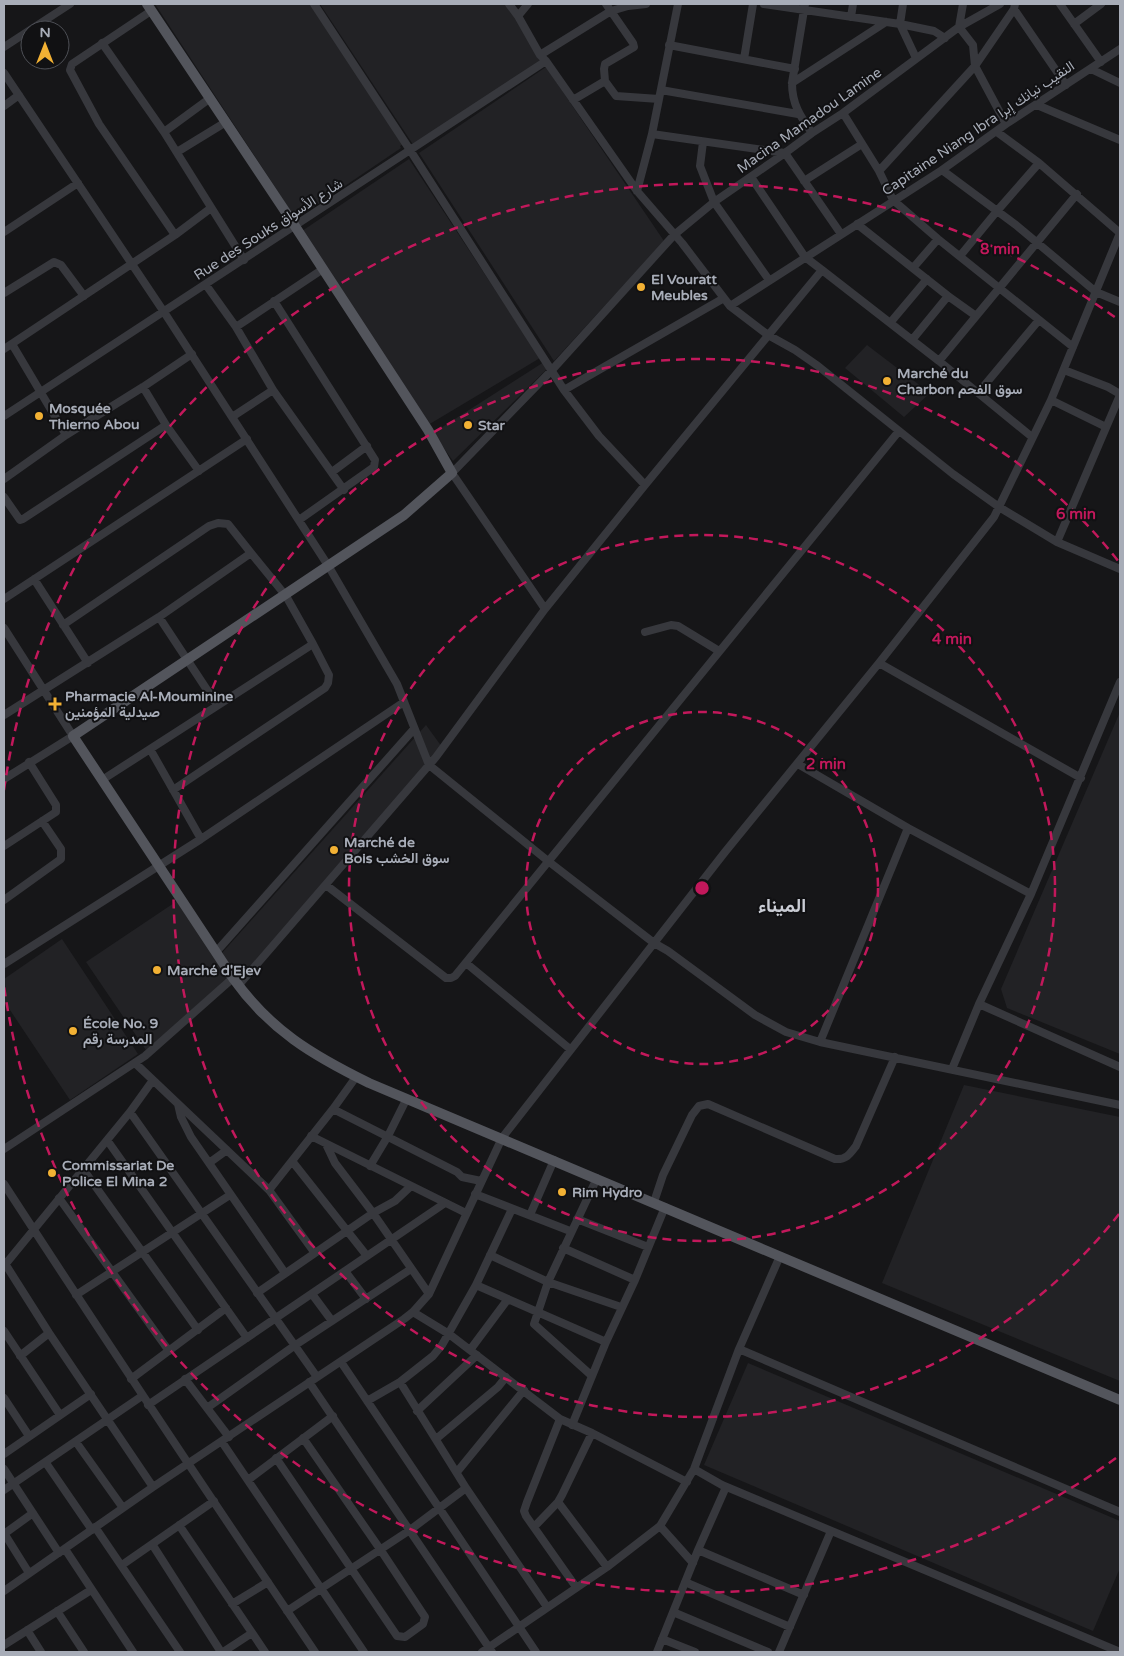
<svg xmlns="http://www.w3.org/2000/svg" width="1124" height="1656" font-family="'Varela Round',Vazirmatn,sans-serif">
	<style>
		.built { fill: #222225 }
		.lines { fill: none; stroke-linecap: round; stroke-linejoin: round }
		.minor { stroke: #37383d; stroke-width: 8 }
		.major { stroke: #53555c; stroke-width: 10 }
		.ring { fill: none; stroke: #c2185b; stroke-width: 2.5; stroke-dasharray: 9 6 }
		.poi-dot { fill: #f2b134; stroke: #111113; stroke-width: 2 }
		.labels { text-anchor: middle; stroke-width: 4; stroke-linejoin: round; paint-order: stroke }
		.street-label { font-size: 14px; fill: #a8adb8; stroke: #111113 }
		.poi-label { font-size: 14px; font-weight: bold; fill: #a8adb8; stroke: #111113; text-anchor: start }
		.district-label { font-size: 19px; font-weight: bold; fill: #c9ccd4; stroke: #111113 }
		.centre { fill: #c2185b; stroke: #111113; stroke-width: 2.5 }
		.ring-label { font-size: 15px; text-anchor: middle; font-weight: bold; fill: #c2185b; stroke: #111113; stroke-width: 4; stroke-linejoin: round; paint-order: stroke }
	</style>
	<rect width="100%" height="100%" fill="#161618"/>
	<path class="built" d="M155,4H310L405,143L400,146L401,148L296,219Z
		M320,4H506L544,60L414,146Z
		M546,67L664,241L554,361L419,153Z
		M409,159L540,358L428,425L302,231Z
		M867,345L930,393L904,417L845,368Z
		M544,362L548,368L453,461L433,433Z
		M1120,712V1054L1007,1008L1001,989Z
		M426,725L442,747L240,981L222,953Z
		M177,901L228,978L146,1050L86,962Z
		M62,939L138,1054L70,1100L4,1001V979Z
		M964,1085L1120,1117V1381L882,1283Z
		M748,1363L1120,1521V1568L1093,1631L704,1465Z"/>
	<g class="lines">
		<path class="minor" d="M314,4L410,150L564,390L599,436L645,485
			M509,4L518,16L540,55L546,61L637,191L682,243L730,306L768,335L795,350L818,366L953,474L999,507L1057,542L1120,569
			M764,4L900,24L916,58
			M805,4L792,83C792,104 800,116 812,133
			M903,4L900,24L934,31L945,38
			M1015,4L1014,9L975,66L879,171L893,200L938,239L1073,347
			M1060,4L1101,62
			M1014,9L1066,85
			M151,11L72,64L70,70L99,124L175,235
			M518,16L528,4
			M851,17L853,4
			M1074,24L1101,4
			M959,27L973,45L975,66L1006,124
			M959,27L963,4
			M30,30L70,4
			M102,43L164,132
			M669,45L795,69
			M4,47L30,30
			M540,55L611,11L628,6L646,4
			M744,59L753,4
			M1091,69L1120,83
			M4,73L164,312L329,567L397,684L429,765L548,861L654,943L668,951L755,1015L786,1032L820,1042L1120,1105
			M605,81L604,69L605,64L634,47L633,43L606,4
			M792,83L886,22
			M661,90L798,114
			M209,99L164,132L244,260
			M573,100L605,81L616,96L659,99
			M1037,105L1120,140
			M4,106L19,95
			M843,113L879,171
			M997,132L1039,163L1120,233
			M652,134L785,153L841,234
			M703,142L700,166L714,202L769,280
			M177,152L226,122
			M942,170L1016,225L1096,292L1120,302
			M804,181L862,144
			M637,191L652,134L678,4
			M857,224L948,296L976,316
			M4,232L78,183
			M960,256L997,211L1039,163
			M913,268L938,239
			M822,270L939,361L1032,437
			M206,285L236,327L273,390L344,490
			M4,293L54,262L61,265L84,296
			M274,301L375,460L374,467L299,520
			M730,306L942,170L1006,124L1120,49
			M890,323L927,279
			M236,327L323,269
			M912,340L948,296
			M12,344L66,435
			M4,349L175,235L211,208
			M939,361L1077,194
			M1064,370L1108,387L1120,394
			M564,390L724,298
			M978,393L1039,320
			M1051,400L1106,427
			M4,416L546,61
			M232,417L273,390
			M166,425L199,471
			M332,472L367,446
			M4,479L66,435L143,387L192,354
			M4,497L20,520L23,519L166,425L143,387
			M1057,542L1120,395
			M34,579L88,663
			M4,599L247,439
			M545,609L452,473L552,370L674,235L714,202L785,153L812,133L843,113L959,27L1000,4
			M159,617L217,705
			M63,625L209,526L218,523L228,524L251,553
			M4,628L73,736L4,779
			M645,632L671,625L678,626L719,651
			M879,663L1081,778
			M4,715L159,617L251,553L286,596L313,644L102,780
			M150,749L201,839
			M798,764L908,828L1031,894
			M173,790L325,688L328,683L329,675L313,644
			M4,846L56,812V805L29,762
			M326,885L446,978H451L455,976L899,431
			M4,900L61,859V849L42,821
			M216,952L414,729
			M466,963L570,1049
			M4,964L201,839L404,702
			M238,986L436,757L545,609L645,485L822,270L805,257L751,177
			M979,1004L1120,1067
			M820,1042L908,828
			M135,1063L269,1190L314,1252
			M952,1069L979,1004L1031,894L1120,682
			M178,1104L181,1117L191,1137L285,1273
			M333,1109L457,1172L462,1177L481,1181
			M130,1112L317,1377
			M311,1136L466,1213
			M107,1140L247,1338
			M326,1144L335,1163L373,1213L429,1294
			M4,1149L145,1056L233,978
			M292,1161L367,1256
			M209,1163L227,1150
			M370,1166L388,1136L406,1100
			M83,1169L198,1330
			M4,1184C106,1341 210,1497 315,1652
			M269,1190L333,1109L356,1077
			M475,1194L570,1231
			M59,1198L169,1351
			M654,1202L663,1175L692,1115L699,1106L708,1104L835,1159C846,1160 850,1154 856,1146L895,1057
			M530,1215L554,1160
			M577,1219L648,1247
			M563,1248L635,1280
			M490,1255L548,1282L621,1307
			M4,1262L49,1333L153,1487
			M4,1266L130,1112L153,1080
			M345,1271L366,1299
			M476,1285L606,1342
			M257,1293L373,1213L395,1201L411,1186
			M312,1294L332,1321
			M76,1295L230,1195
			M413,1312L449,1334L560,1419L592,1433L687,1482
			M4,1331L60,1415
			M739,1349L1120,1512
			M470,1350L508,1299
			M20,1356L49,1333
			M341,1362L536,1652
			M592,1376L534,1324L548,1282L597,1178
			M131,1379L226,1308
			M185,1379L229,1437
			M309,1382L492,1652
			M400,1382L466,1488L547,1607
			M4,1398L29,1436
			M367,1401L400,1382L433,1356L442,1345L476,1285L512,1209
			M148,1405L445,1203
			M207,1408L294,1346L411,1269
			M417,1411L477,1355
			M560,1419L527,1502L524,1511L526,1516L576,1587
			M572,1425L606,1342L635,1280L665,1207
			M436,1439L498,1387L506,1377
			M76,1442L123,1508
			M222,1442L364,1652
			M4,1454L91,1394
			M276,1458L397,1636L405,1637L423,1624L425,1617L380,1549L303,1438
			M46,1463L92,1530
			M4,1469L59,1553
			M694,1469L722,1485L1120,1652
			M457,1472L524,1390
			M248,1480L333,1416
			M4,1490L142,1396
			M558,1502L607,1567
			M179,1525L265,1652
			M660,1526L693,1563
			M95,1527L180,1652
			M534,1527L558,1502L562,1495L592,1433
			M4,1533L29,1573
			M4,1534L33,1513
			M152,1544L221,1652
			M65,1549L133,1652
			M698,1550L804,1595
			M122,1565L214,1501
			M685,1582L790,1627
			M4,1591L153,1487L404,1319L413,1312L429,1294L502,1138L725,852L879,663L994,517L1051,400L1120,233
			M232,1604L268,1582
			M57,1611L84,1652
			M287,1611L410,1530L466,1488
			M673,1612L768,1652
			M27,1630L41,1652
			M662,1639L695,1652
			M4,1645L91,1590
			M223,1652L252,1633
			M482,1652L607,1567L660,1526L694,1469L739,1349L780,1256
			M657,1652L698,1550L726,1487
			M779,1652L831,1531"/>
		<path class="major" d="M147,4L289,217L428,430L452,473L404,515L73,736L233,978C270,1030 312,1055 369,1083L1120,1400"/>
	</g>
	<g class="ring">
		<circle cx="702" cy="888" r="176"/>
		<circle cx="702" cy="888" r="353"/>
		<path d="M1119 1214A529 529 0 1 1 1119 562"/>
		<path d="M1116 1458A705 705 0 0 1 4 986M4 790A705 705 0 0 1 1116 318"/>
	</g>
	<g class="poi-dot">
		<circle cx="641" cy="287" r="5"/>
		<circle cx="887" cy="381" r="5"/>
		<circle cx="39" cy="416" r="5"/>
		<circle cx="468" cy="425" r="5"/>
		<path d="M52.5 696.5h5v5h5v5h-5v5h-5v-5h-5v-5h5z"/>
		<circle cx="334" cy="850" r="5"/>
		<circle cx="157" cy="970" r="5"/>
		<circle cx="73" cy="1031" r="5"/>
		<circle cx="52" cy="1173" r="5"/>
		<circle cx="562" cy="1192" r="5"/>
	</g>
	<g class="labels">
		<g class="street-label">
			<text transform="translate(809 120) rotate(-35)" y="5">Macina Mamadou Lamine</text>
			<text transform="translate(978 128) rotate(-34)" y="5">Capitaine Niang Ibra النقيب نيانك إبرا</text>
			<text transform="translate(268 229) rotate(-33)" y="5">Rue des Souks شارع الأسواق</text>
		</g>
		<g class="poi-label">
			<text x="651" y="284">El Vouratt<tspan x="651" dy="16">Meubles</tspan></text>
			<text x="897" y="378">Marché du<tspan x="897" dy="16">Charbon سوق الفحم</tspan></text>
			<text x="49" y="413">Mosquée<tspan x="49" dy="16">Thierno Abou</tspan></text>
			<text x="478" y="430">Star</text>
			<text x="65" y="701">Pharmacie Al-Mouminine<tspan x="65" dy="16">صيدلية المؤمنين</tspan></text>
			<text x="344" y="847">Marché de<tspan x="344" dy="16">Bois سوق الخشب</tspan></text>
			<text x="167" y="975">Marché d'Ejev</text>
			<text x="83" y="1028">École No. 9<tspan x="83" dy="16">المدرسة رقم</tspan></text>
			<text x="62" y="1170">Commissariat De<tspan x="62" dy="16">Police El Mina 2</tspan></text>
			<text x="572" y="1197">Rim Hydro</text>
		</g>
		<g class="district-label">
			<text x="782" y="912">الميناء</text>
		</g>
	</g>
	<circle cx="702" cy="888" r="8" class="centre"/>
	<g class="ring-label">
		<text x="1000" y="254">8 min</text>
		<text x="1076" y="519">6 min</text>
		<text x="952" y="644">4 min</text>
		<text x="826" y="769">2 min</text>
	</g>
	<rect width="1124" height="1656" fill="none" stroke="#a8adb8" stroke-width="10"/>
	<g transform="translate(45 45)"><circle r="24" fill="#111113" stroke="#4d4f55"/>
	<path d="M0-4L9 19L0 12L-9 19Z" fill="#f2b134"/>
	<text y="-8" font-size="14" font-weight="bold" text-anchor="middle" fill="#a8adb8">N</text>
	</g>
</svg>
